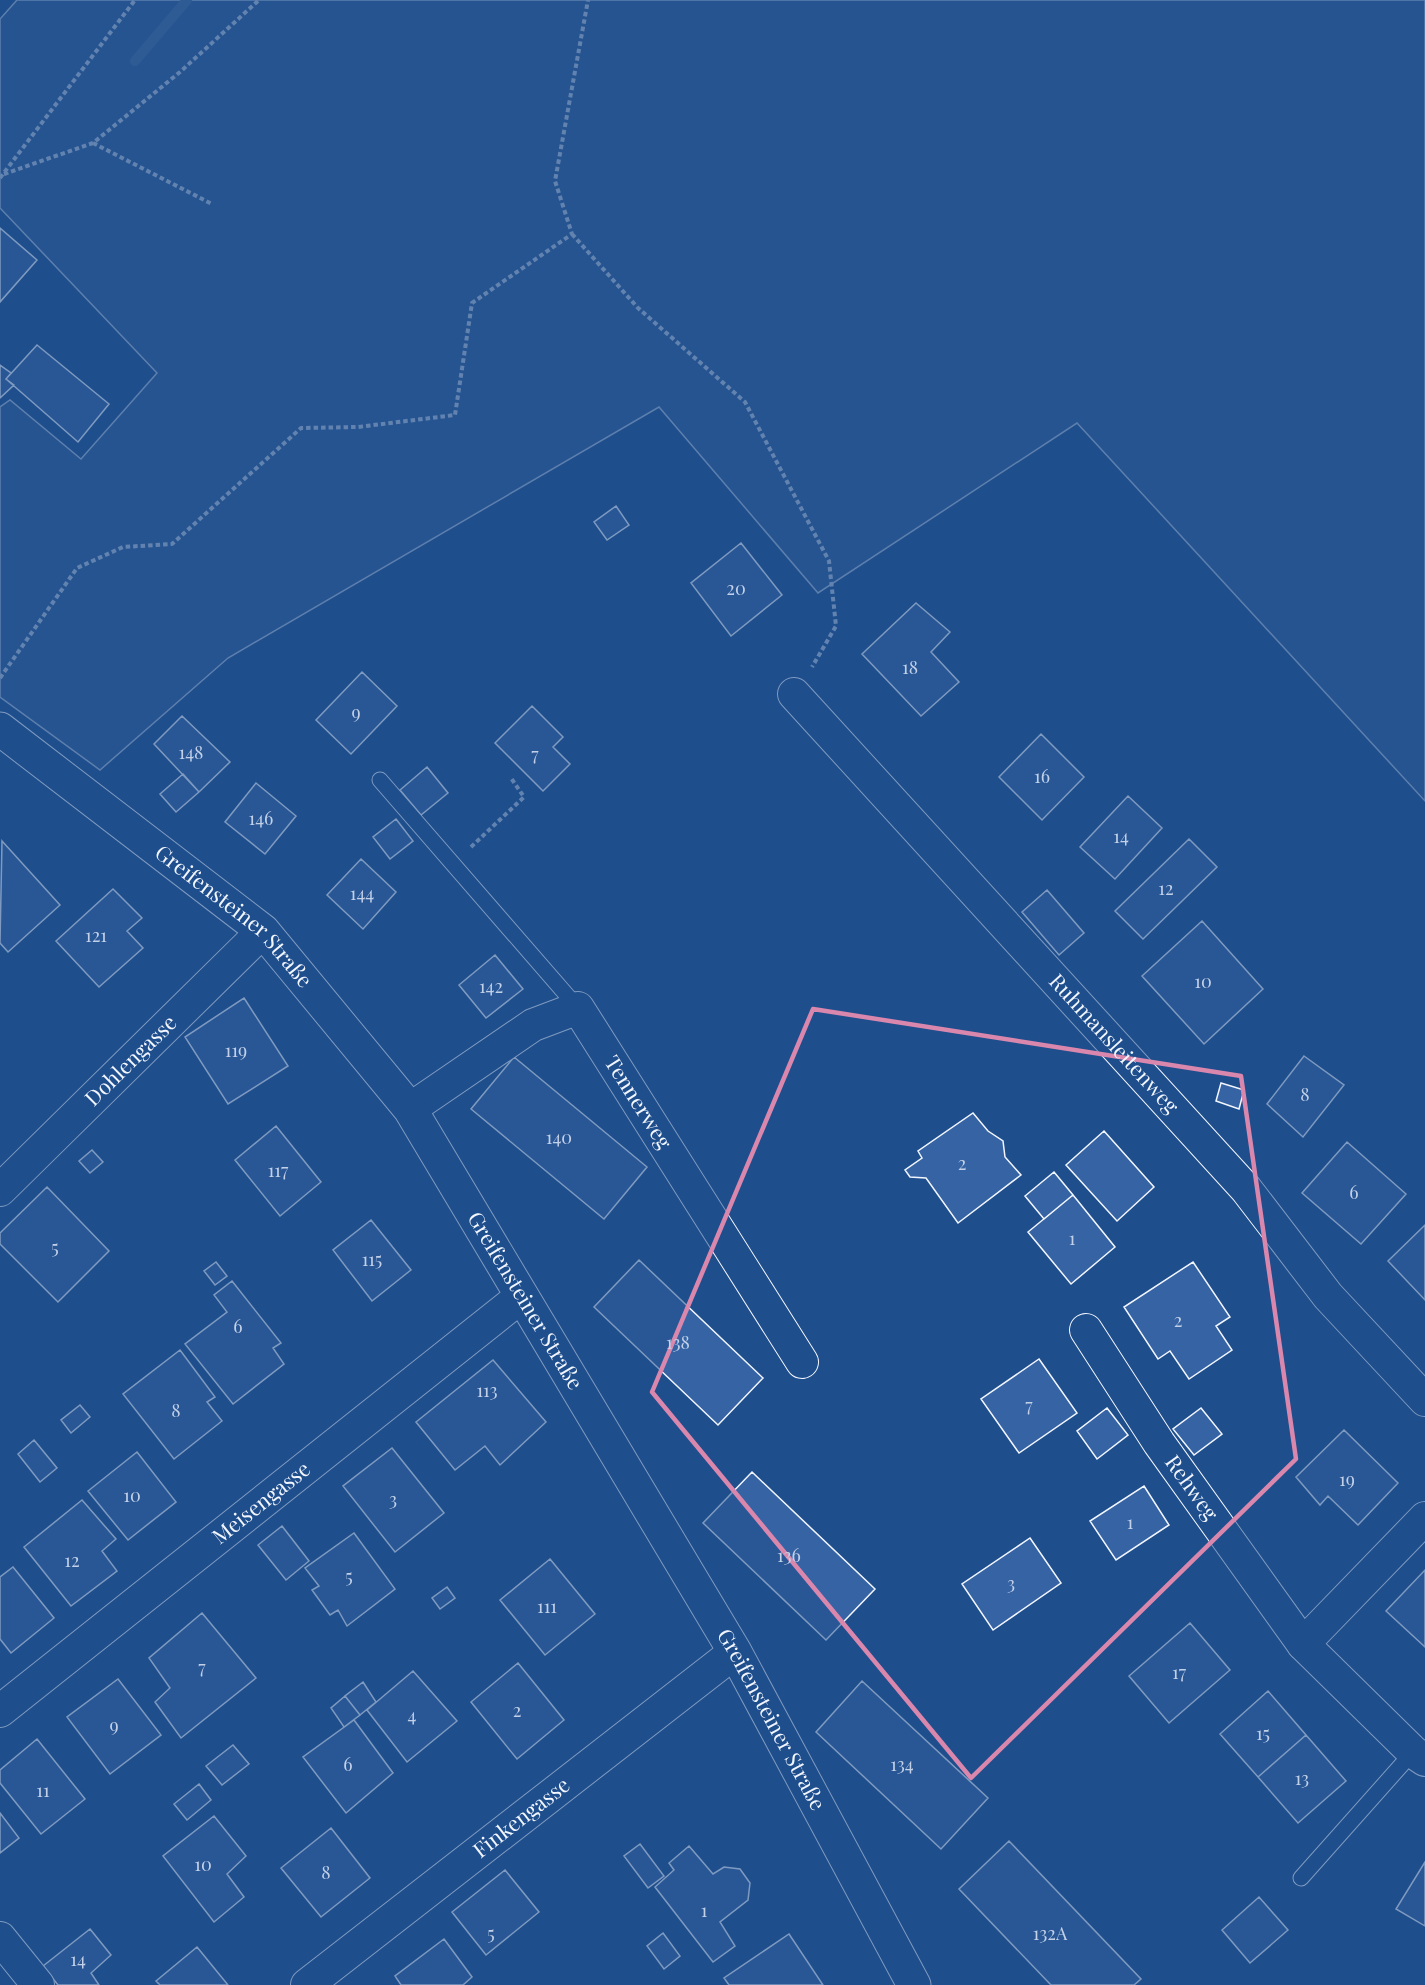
<svg xmlns="http://www.w3.org/2000/svg" width="1425" height="1985" font-family="'Playfair Display',serif">
	<style>
		.built { fill: #305b95; stroke: #a8bbd7; stroke-width: 1.5 }
		.lines { fill: none; stroke-linecap: round; stroke-linejoin: round }
		.stream { stroke: #446ba0; stroke-width: 10 }
		.building { fill: #3563a3; stroke: #f2f6ff; stroke-width: 1.5 }
		.service-casing { stroke: #f2f6ff; stroke-width: 17 }
		.minor-casing { stroke: #f2f6ff; stroke-width: 34 }
		.secondary-casing { stroke: #f2f6ff; stroke-width: 35 }
		.path { stroke: #b3c4dc; stroke-width: 4; stroke-dasharray: 4.5 3; stroke-linecap: butt }
		.service { stroke: #1f4e8c; stroke-width: 15 }
		.minor { stroke: #1f4e8c; stroke-width: 32 }
		.secondary { stroke: #1f4e8c; stroke-width: 33 }
		.marked { fill: none; stroke: #da87ad; stroke-width: 4.5; stroke-linejoin: round }
		.labels { text-anchor: middle; stroke-width: 4.5; stroke-linejoin: round; paint-order: stroke }
		.number-label { font-size: 18px; fill: #c3d1e8 }
		.street-label { font-size: 21px; fill: #f2f6ff; stroke: #1f4e8c }
	</style>
	<rect width="100%" height="100%" fill="#1f4e8c"/>
	<path class="built" d="M17,0H1425V801L1077,423L818,593L659,407L228,658L100,770L0,697V407L10,400L81,459L157,373L0,208V19Z"/>
	<g class="lines">
		<path class="stream" d="M135,61L187,0"/>
	</g>
	<path class="building" d="M0,228L37,260L0,302Z
		M37,345L109,404L78,442L6,379Z
		M0,365L11,373L6,379L14,385L0,398Z
		M616,506L629,525L607,540L594,522Z
		M741,543L782,595L731,636L691,583Z
		M916,603L950,632L931,652L959,682L921,716L862,654Z
		M362,672L397,706L351,754L316,720Z
		M532,706L563,737L553,747L570,764L543,791L495,743Z
		M182,716L230,762L199,792L154,744Z
		M1041,734L1084,777L1042,820L999,777Z
		M427,767L448,793L421,815L400,790Z
		M183,774L199,792L176,812L160,794Z
		M256,783L296,816L265,854L225,822Z
		M1128,796L1162,828L1115,879L1080,847Z
		M396,819L413,841L390,859L373,837Z
		M1189,839L1217,867L1143,939L1115,911Z
		M2,841L60,905L8,952L0,943Z
		M361,859L396,892L363,929L327,895Z
		M113,889L142,918L127,931L143,948L99,987L56,941Z
		M1047,890L1084,933L1059,955L1022,912Z
		M1202,921L1263,989L1204,1044L1142,976Z
		M495,955L523,989L486,1018L459,985Z
		M244,998L288,1066L228,1104L185,1037Z
		M1304,1056L1344,1085L1303,1137L1267,1104Z
		M514,1057L647,1167L604,1219L471,1109Z
		M1221,1083L1244,1090L1239,1109L1216,1101Z
		M973,1113L988,1131L1003,1141L1005,1157L1021,1175L958,1223L926,1178L910,1177L905,1170L922,1158L918,1151Z
		M276,1126L321,1182L280,1216L235,1160Z
		M1104,1131L1154,1187L1117,1221L1066,1165Z
		M1347,1142L1406,1194L1361,1244L1302,1193Z
		M92,1150L103,1162L90,1173L79,1161Z
		M1054,1172L1073,1195L1044,1219L1025,1196Z
		M47,1187L109,1251L58,1302L0,1244V1233Z
		M1073,1195L1115,1247L1071,1284L1028,1232Z
		M371,1220L411,1270L372,1301L333,1250Z
		M1425,1225V1300L1388,1261Z
		M639,1260L763,1378L718,1425L594,1307Z
		M216,1262L227,1276L215,1285L204,1271Z
		M1193,1262L1230,1317L1216,1326L1232,1350L1189,1379L1170,1351L1158,1359L1124,1307Z
		M232,1281L281,1343L273,1348L284,1364L233,1404L185,1344L227,1312L214,1295Z
		M180,1350L215,1397L207,1402L222,1421L174,1459L123,1394Z
		M1039,1359L1077,1413L1019,1453L981,1399Z
		M493,1360L546,1422L500,1465L485,1446L455,1470L416,1422Z
		M80,1405L90,1417L71,1433L61,1420Z
		M1107,1408L1128,1435L1097,1459L1077,1431Z
		M1201,1408L1222,1434L1194,1455L1173,1429Z
		M1344,1430L1398,1483L1358,1525L1328,1496L1320,1505L1296,1477Z
		M34,1440L57,1468L40,1482L18,1454Z
		M392,1448L444,1513L395,1552L343,1486Z
		M137,1452L176,1502L128,1540L88,1491Z
		M752,1472L875,1589L826,1640L703,1523Z
		M1144,1486L1169,1525L1116,1560L1090,1521Z
		M82,1500L116,1539L102,1551L117,1571L71,1606L24,1547Z
		M282,1526L309,1561L286,1580L258,1545Z
		M354,1533L395,1589L347,1626L338,1610L330,1615L312,1590L319,1586L305,1568Z
		M1030,1538L1061,1583L993,1630L962,1584Z
		M550,1559L595,1614L545,1655L500,1600Z
		M13,1567L54,1618L11,1653L0,1639V1577Z
		M1425,1570V1647L1386,1611Z
		M447,1587L455,1598L440,1609L432,1598Z
		M202,1613L256,1678L181,1738L155,1702L170,1688L149,1658Z
		M1190,1623L1230,1670L1169,1723L1129,1676Z
		M518,1663L564,1720L517,1759L471,1702Z
		M413,1671L457,1721L407,1762L367,1710Z
		M118,1679L161,1735L110,1774L67,1717Z
		M862,1681L988,1798L941,1849L816,1732Z
		M363,1682L376,1702L360,1715L345,1696Z
		M1268,1691L1306,1735L1258,1777L1220,1734Z
		M345,1696L360,1715L344,1727L331,1708Z
		M354,1720L393,1773L346,1813L303,1757Z
		M1306,1735L1346,1781L1298,1823L1258,1777Z
		M37,1739L85,1799L41,1834L0,1783V1770Z
		M233,1745L249,1764L222,1785L206,1766Z
		M199,1784L211,1800L187,1820L174,1804Z
		M0,1813L19,1838L0,1853Z
		M214,1816L246,1856L227,1874L244,1897L214,1922L163,1856Z
		M331,1828L370,1878L321,1917L281,1868Z
		M1009,1841L1141,1979L1134,1985H1051L959,1889Z
		M640,1844L664,1876L648,1888L624,1856Z
		M689,1846L713,1874L724,1867L740,1869L750,1883L748,1900L720,1922L735,1946L713,1962L655,1887L674,1870L669,1863Z
		M1425,1862V1926L1396,1909Z
		M505,1870L539,1912L486,1955L452,1912Z
		M1259,1897L1288,1930L1250,1963L1222,1930Z
		M90,1929L111,1955L91,1973L99,1985H58L43,1966Z
		M663,1933L680,1956L664,1969L647,1946Z
		M789,1934L823,1985H729L724,1978Z
		M444,1939L472,1977L463,1985H401L395,1976Z
		M197,1947L228,1985H160L156,1981Z"/>
	<g class="lines">
		<g class="service-casing">
			<path id="service" d="M380,780L578,1008
				M1301,1878L1413,1752"/>
		</g>
		<g class="minor-casing">
			<g id="minor">
				<path id="s1" d="M794,694L1246,1189L1328,1296L1425,1400"/>
				<path id="s2" d="M410,1109L533,1025L578,1008L802,1362"/>
				<path id="s3" d="M0,1190L263,931"/>
				<path id="s4" d="M1086,1330L1159,1443L1303,1644"/>
				<path d="M1425,1518L1303,1644L1413,1752L1425,1760"/>
				<path id="s5" d="M0,1711L522,1296"/>
				<path d="M0,1938L38,1985"/>
				<path id="s6" d="M307,1985L735,1652"/>
			</g>
		</g>
		<g class="secondary-casing">
			<g id="secondary">
				<path id="s7" d="M0,729L263,931L410,1109L735,1652L914,1985"/>
			</g>
		</g>
		<path class="path" d="M93,143L212,204
			M4,174L93,143L180,72L259,0
			M0,178L135,0
			M572,234L638,308L745,402L829,561L836,626L812,667
			M0,678L77,568L123,547L172,544L301,428L358,427L455,415L472,303L572,234L555,181L588,0
			M471,847L524,797L511,778"/>
		<use href="#service" class="service"/>
		<use href="#minor" class="minor"/>
		<use href="#secondary" class="secondary"/>
	</g>
	<path d="M0 0H1425V1985H0ZM813,1009L1241,1076L1296,1459L971,1778L652,1392Z" fill="#1f4e8c" fill-opacity=".55" fill-rule="evenodd"/>
	<path class="marked" d="M813,1009L1241,1076L1296,1459L971,1778L652,1392Z"/>
	<g class="labels">
		<g class="number-label">
			<text x="736" y="595">20</text>
			<text x="910" y="674">18</text>
			<text x="356" y="719">9</text>
			<text x="191" y="759">148</text>
			<text x="535" y="761">7</text>
			<text x="1042" y="783">16</text>
			<text x="261" y="825">146</text>
			<text x="1121" y="843">14</text>
			<text x="1166" y="895">12</text>
			<text x="362" y="900">144</text>
			<text x="96" y="942">121</text>
			<text x="1203" y="988">10</text>
			<text x="491" y="993">142</text>
			<text x="236" y="1057">119</text>
			<text x="1305" y="1101">8</text>
			<text x="559" y="1144">140</text>
			<text x="962" y="1170">2</text>
			<text x="278" y="1177">117</text>
			<text x="1354" y="1199">6</text>
			<text x="1072" y="1245">1</text>
			<text x="55" y="1254">5</text>
			<text x="372" y="1266">115</text>
			<text x="1178" y="1327">2</text>
			<text x="238" y="1333">6</text>
			<text x="678" y="1349">138</text>
			<text x="487" y="1397">113</text>
			<text x="1029" y="1412">7</text>
			<text x="176" y="1417">8</text>
			<text x="1347" y="1486">19</text>
			<text x="132" y="1502">10</text>
			<text x="393" y="1506">3</text>
			<text x="1130" y="1529">1</text>
			<text x="789" y="1562">136</text>
			<text x="72" y="1567">12</text>
			<text x="349" y="1583">5</text>
			<text x="1011" y="1590">3</text>
			<text x="547" y="1613">111</text>
			<text x="202" y="1674">7</text>
			<text x="1179" y="1679">17</text>
			<text x="517" y="1717">2</text>
			<text x="412" y="1722">4</text>
			<text x="114" y="1732">9</text>
			<text x="1263" y="1740">15</text>
			<text x="348" y="1771">6</text>
			<text x="902" y="1771">134</text>
			<text x="1302" y="1785">13</text>
			<text x="43" y="1797">11</text>
			<text x="203" y="1871">10</text>
			<text x="326" y="1879">8</text>
			<text x="704" y="1917">1</text>
			<text x="491" y="1940">5</text>
			<text x="1050" y="1940">132A</text>
			<text x="78" y="1966">14</text>
		</g>
		<g class="street-label">
			<text dy="7" stroke="none"><textPath href="#s7" startOffset="300">Greifensteiner Straße</textPath></text>
			<text dy="7" stroke="none"><textPath href="#s1" startOffset="474">Ruhmansleitenweg</textPath></text>
			<text dy="7" stroke="none"><textPath href="#s3" startOffset="184">Dohlengasse</textPath></text>
			<text dy="7" stroke="none"><textPath href="#s2" startOffset="309">Tennerweg</textPath></text>
			<text dy="7" stroke="none"><textPath href="#s7" startOffset="786">Greifensteiner Straße</textPath></text>
			<text dy="7" stroke="none"><textPath href="#s4" startOffset="190">Rehweg</textPath></text>
			<text dy="7" stroke="none"><textPath href="#s5" startOffset="334">Meisengasse</textPath></text>
			<text dy="7" stroke="none"><textPath href="#s7" startOffset="1272">Greifensteiner Straße</textPath></text>
			<text dy="7" stroke="none"><textPath href="#s6" startOffset="272">Finkengasse</textPath></text>
		</g>
	</g>
</svg>
